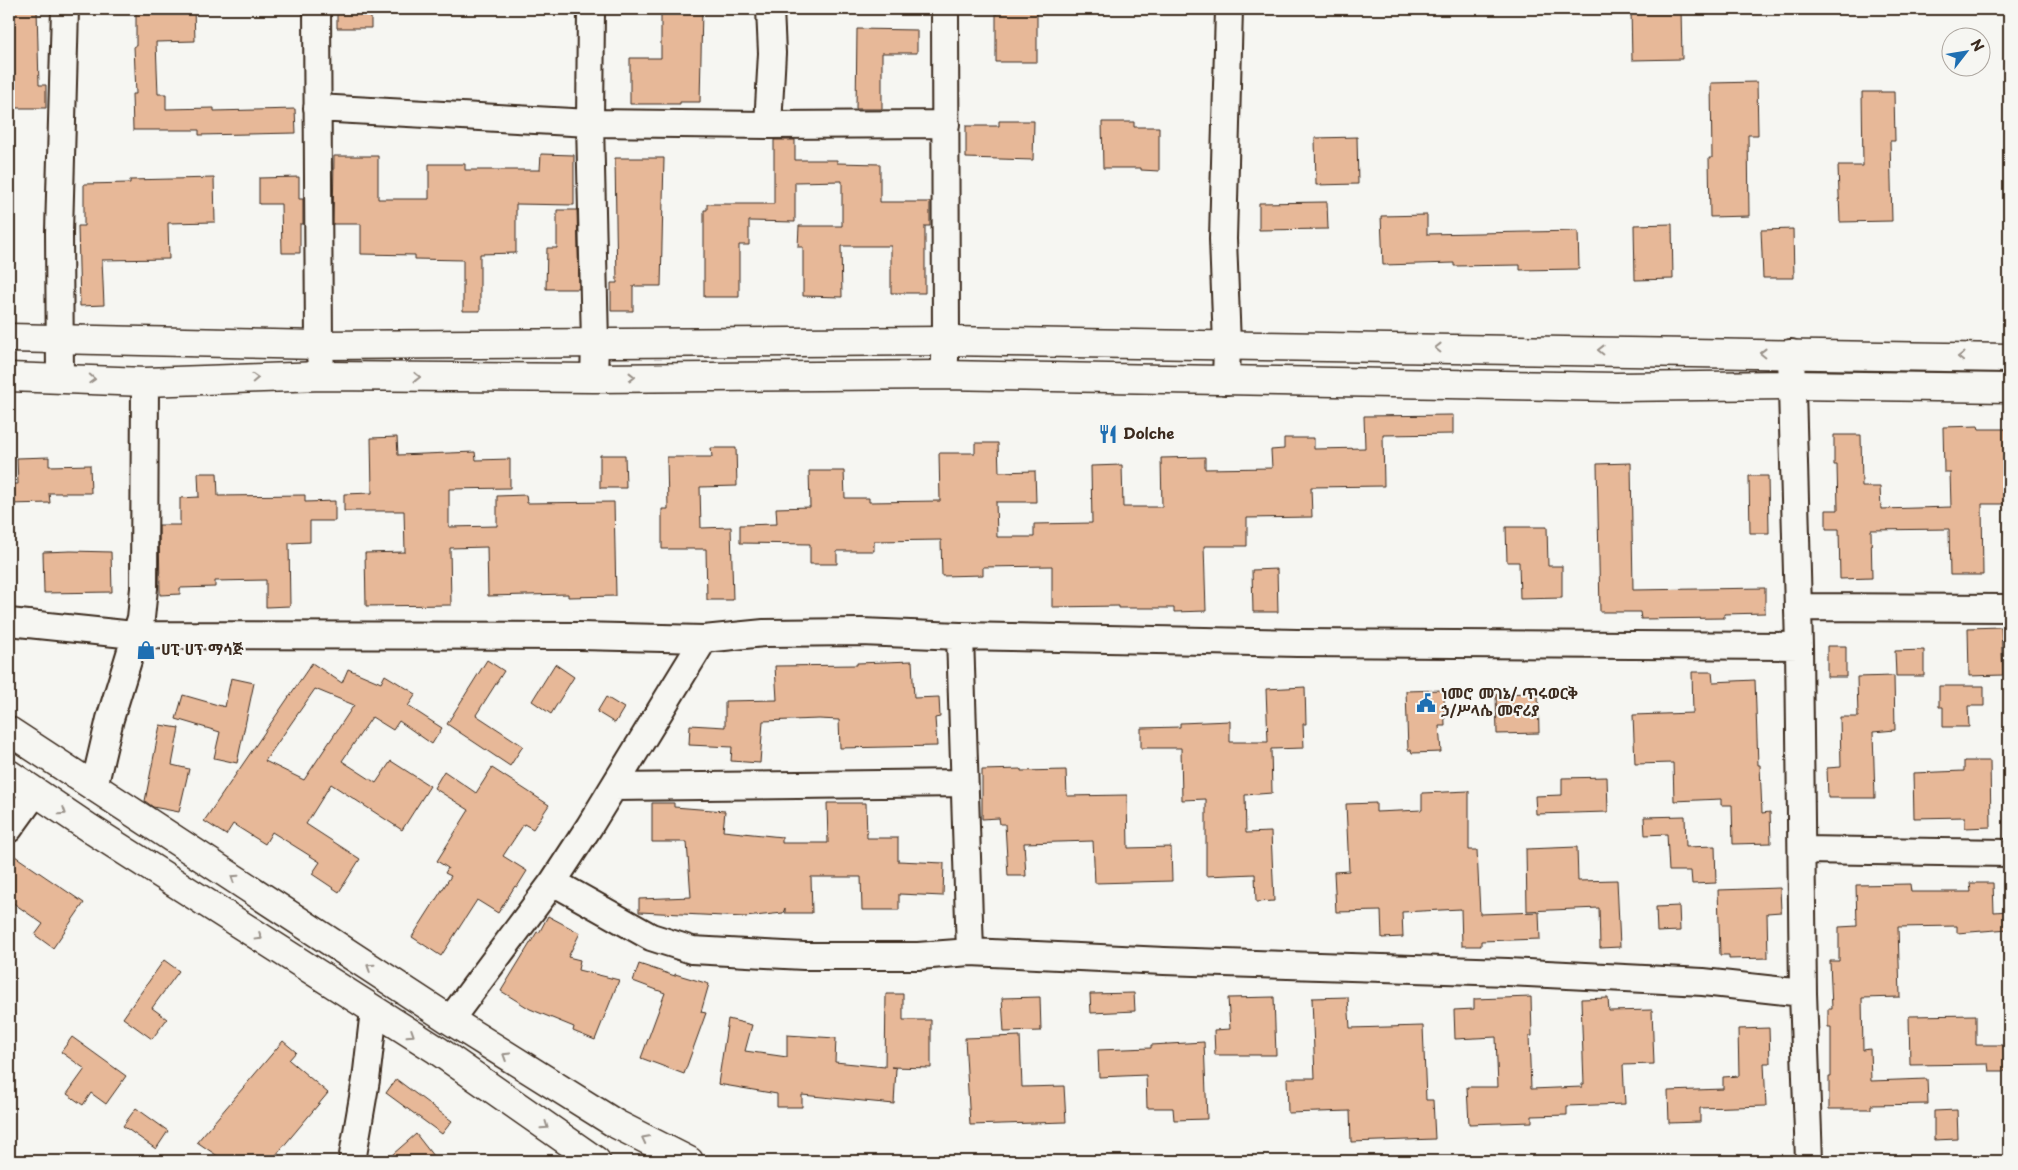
<svg xmlns="http://www.w3.org/2000/svg" width="2018" height="1170" font-family="'Playpen Sans','Noto Sans Ethiopic',sans-serif">
	<style>
		.building { fill: #e7b898; stroke: #3b2a1e; fill-rule: evenodd }
		.lines { fill: none; stroke-linecap: round; stroke-linejoin: round }
		.street-casing { stroke: #3b2a1e; stroke-width: 30 }
		.secondary-casing { stroke: #3b2a1e; stroke-width: 31 }
		.street { stroke: #f6f6f2; stroke-width: 26 }
		.secondary { stroke: #f6f6f2; stroke-width: 28 }
		.oneway { stroke: #989088 }
		.labels { text-anchor: middle; stroke-width: 4.5; stroke-linejoin: round; paint-order: stroke }
		.poi-label { font-size: 15px; font-weight: bold; fill: #3b2a1e; stroke: #f6f6f2; text-anchor: start }
	</style>
	<rect width="100%" height="100%" fill="#f6f6f2"/>
	<filter id="ink" filterUnits="userSpaceOnUse"><feTurbulence type="fractalNoise" baseFrequency=".02" numOctaves="2"/><feDisplacementMap in="SourceGraphic" scale="10" xChannelSelector="R" yChannelSelector="G"/><feConvolveMatrix kernelMatrix="1 2 1 2 8 2 1 2 1" color-interpolation-filters="sRGB"/></filter>
	<g filter="url(#ink)">
		<path class="building" d="M9,9H37L39,85H46V108H9Z
			M136,9H194L195,41L156,42L158,94H166V109L214,108V111L295,109L296,133L199,135V130H133L132,94H136L134,46H136Z
			M337,9H371V28H337Z
			M661,9H702L700,102H680V104H630V58H661Z
			M996,9H1037V62H996Z
			M1631,9H1681L1682,59L1632,60Z
			M857,29L917,30V53H882V109H856Z
			M1757,82L1758,135H1748L1749,216L1710,217L1709,158H1712L1711,83Z
			M1862,92H1894L1895,141H1890L1892,221L1840,222L1838,166H1863Z
			M999,121H1034L1033,160L966,158V126H999Z
			M1102,122H1134V127H1159V171L1141,170V168H1103Z
			M1357,137L1358,184L1316,185L1315,138Z
			M774,140H795V160H837V163L880,164V202H930V226H925V293H891V246H841L842,297L803,296V247H798L799,226H842V181L795,182V222L749,221V245H739V297H704V210H707V204H774Z
			M541,154L574,155V205L516,204V253L480,254V311H463V260L415,259V255L361,254V224H333L334,156H378V199H429V164H465V170H540Z
			M615,158H664L661,286H633V311H611V283H617Z
			M299,177V199H303V224H300V253H282L281,204H259V178Z
			M214,178L215,222L168,223L169,259L102,260L104,305L80,306L78,226H84V184L130,183V180Z
			M1327,202L1328,229L1259,230V203Z
			M557,210H577L579,289H546L547,248H557Z
			M1427,215V234L1578,231L1579,269L1520,270V265L1454,266V263L1383,265L1381,216Z
			M1672,224L1673,279L1635,280L1634,225Z
			M1793,229L1794,278H1763L1761,230Z
			M1453,415V434L1383,435L1384,486L1311,487L1312,517L1247,518V546H1204L1206,611L1174,612V608H1119V606L1052,607V566L983,567V575L942,576L941,540L874,541V551H837V564H810V544L740,543V525L777,524L776,508L810,507L809,471H844L845,498H869V502L940,501L939,453H975V443H998L999,472L1035,471L1036,502H996L997,537H1034V524L1092,523L1091,466L1122,465L1123,507H1162L1161,458L1205,457V469L1272,468L1271,450L1284,449V438H1314V449L1365,448L1364,416Z
			M1978,426L1979,429H2009V504H1982L1983,575H1950L1949,529L1871,530L1872,578L1840,579L1839,529H1826V510H1838L1837,465H1834V435H1861L1862,487H1880L1881,509L1951,507L1950,472H1944L1943,427Z
			M397,437L398,455L475,452L476,460L510,459V488L449,489V527L497,526V496L526,495L527,503L614,502L616,596L568,597V594L488,596L487,547L450,548L451,605L366,606L365,553L405,552L404,511H344V494L372,493L371,438Z
			M711,448H736L737,486L700,487L701,528L731,527L733,600H707L706,549H662V509H668L667,457H712Z
			M600,455H625L626,488H600Z
			M49,457V466L90,465L91,493H49L50,503L9,504V484H18L17,458Z
			M1631,463L1633,590L1765,588V613L1724,614V618L1641,619L1640,612H1600L1597,464Z
			M198,473H217L218,496L305,495V502L335,501V521H310V542L289,543L290,606L266,607V580L215,581V587L180,588V594L160,595L159,525H180V498L199,497Z
			M1749,476H1768L1769,533H1750Z
			M1506,527H1547L1548,566H1562V598L1520,599L1519,562H1507Z
			M71,551L111,552L112,592L44,593L43,552Z
			M1277,569L1278,612H1253L1252,570Z
			M2001,627L2003,675L1969,676L1968,628Z
			M1827,646H1846V677H1827Z
			M1924,650V676H1896L1895,651Z
			M487,660L504,671L476,715L523,746L510,766L447,724Z
			M912,661L914,698L939,697L940,717L935,718L937,746L840,748L839,720L819,719L763,721L760,763L731,761L732,747L689,745L690,725L725,727V701L777,700L775,666L857,665V663Z
			M312,663L342,683L348,669L381,683L385,675L416,694L408,706L442,728L432,744L399,721L393,730L372,717L342,761L376,783L391,761L430,786L402,830L331,784L306,824L360,859L339,892L312,874L320,862L272,832L265,844L233,824L226,835L204,821ZM315,689L354,705L304,780L265,761Z
			M555,664L574,677L551,714L532,701Z
			M1692,672H1712L1713,682L1755,680L1758,765H1760L1762,813L1770,812L1771,843L1733,844L1732,805H1721V799L1674,801L1673,763L1635,764L1633,715L1693,713Z
			M1894,676L1895,730L1873,732L1875,798H1828L1827,768L1841,767L1840,717H1858L1857,677Z
			M231,678L254,683L237,763L214,758L220,732L176,719L183,695L225,707Z
			M1939,686H1984V706H1968L1969,727H1943V707H1939Z
			M1305,687L1306,724H1303L1304,748L1271,749L1272,793L1245,795L1246,833L1271,832L1274,901L1256,902L1255,874L1206,876V799L1182,800L1181,748H1141V728L1180,727V723L1230,721V742H1268L1266,689Z
			M1444,690L1445,726H1439L1441,752L1412,753L1411,750H1408L1406,691Z
			M1538,693L1539,733L1497,734L1496,694Z
			M606,697L624,708L615,723L597,712Z
			M160,725L179,728L172,765L189,769L179,812L153,807L145,801Z
			M1964,761H1990L1991,827L1965,828V817L1914,818L1913,773L1964,771Z
			M492,768L549,805L533,829L524,824L503,856L527,871L517,887L515,886L498,913L477,900L441,956L412,937L451,876L445,873L448,868L437,861L469,810L434,788L444,771L476,793Z
			M1021,769V771L1066,770L1067,796L1127,795L1128,848L1171,847L1172,881L1095,883L1093,841L1024,843L1026,876H1008L1005,824H1000L999,818L982,819V770Z
			M1607,777L1608,812L1536,814L1535,796L1562,795V778Z
			M1469,791V850H1477L1480,914L1539,912L1540,939L1481,941V946H1462L1461,909L1402,912L1403,937L1382,938L1381,911L1336,912L1334,872L1349,871L1346,804L1376,803V812L1422,810V793Z
			M652,803H674V807L725,811L723,831L782,837V843H828L827,803H866L867,838H898V861L944,863L943,896L899,894V910H862L861,877H811L812,913H785V908L783,913L745,917L639,912V899L691,897L687,842H652Z
			M1685,816L1686,847L1715,846L1716,883L1692,884L1691,871H1669L1667,834L1645,835L1644,817Z
			M1577,847L1578,881L1617,880L1620,947L1600,948L1599,908L1527,911L1526,849Z
			M9,852L84,903L53,948L35,935L43,924L9,900Z
			M1970,883H1993L1994,912L2009,911V929L1957,933V926L1898,927L1900,997L1862,998L1863,1050L1870,1049L1871,1081L1927,1079L1928,1104L1871,1105V1109H1829V1077H1831V1027H1828V1009H1832L1830,961H1839V927L1857,926L1856,885L1910,884L1911,892H1971Z
			M1780,888L1781,912L1767,913L1768,958L1729,959V955H1720L1718,890Z
			M1679,906L1680,931L1657,932L1656,907Z
			M548,916L580,933L568,957L580,960L578,970L619,980L595,1040L573,1031L574,1027L530,1009L501,991L537,932L539,933Z
			M164,960L179,971L152,1008L167,1019L152,1039L123,1018Z
			M639,964L675,976V974L709,984L701,1012L706,1013L684,1074L641,1058L665,993L633,981Z
			M1134,993L1135,1011L1091,1013L1090,994Z
			M886,994H903V1020H931V1068L891,1067L896,1068L894,1104L802,1095V1107H777V1094L718,1084L728,1019L752,1025L745,1051L787,1057V1035L836,1038L835,1062L885,1067Z
			M1040,997L1041,1031L1004,1032L1002,998Z
			M1274,997L1276,1055H1215L1214,1030L1230,1029L1228,998Z
			M1348,997L1350,1028L1423,1026L1426,1100H1433L1435,1139L1351,1142L1350,1111L1288,1113L1287,1078H1315L1312,998Z
			M1531,997L1532,1036H1529L1531,1089L1582,1087V1084H1584L1581,999L1608,998L1609,1011L1652,1010L1654,1064L1623,1065L1625,1104L1567,1106V1115L1532,1116V1122L1469,1124L1467,1087H1498L1496,1037L1455,1039L1454,1010L1474,1009V999Z
			M1976,1015V1045H2009V1071H1989L1988,1064L1910,1065L1909,1016Z
			M1769,1028L1770,1063H1764L1766,1106L1700,1108V1122L1669,1123L1668,1091L1723,1089V1077L1739,1076L1738,1029Z
			M1020,1036L1022,1087L1064,1086L1066,1122L970,1125L965,1038Z
			M72,1037L126,1076L106,1104L91,1093L83,1105L67,1094L85,1069L61,1052Z
			M283,1041L296,1052L289,1060L328,1093L271,1161H225L197,1142Z
			M1204,1042L1207,1119L1174,1120L1173,1108H1147L1146,1075L1099,1077L1098,1050L1151,1048V1045Z
			M396,1079L452,1121L442,1134L386,1093Z
			M136,1108L168,1131L156,1149L123,1126Z
			M1957,1110L1958,1139L1934,1140V1111Z
			M416,1134L437,1161H385Z"/>
		<g class="lines">
			<g class="street-casing">
				<path id="street" d="M317,9L319,345L322,376
					M591,9L590,123L595,343L594,378
					M317,108L590,123L768,125L946,124
					M768,125L772,53L770,9
					M1791,353L1799,646L1803,993L1809,1161
					M944,375L946,341L945,9
					M60,377L59,232L65,9
					M1226,381L1227,345L1223,239L1229,9
					M1798,607L2009,608
					M9,622L134,635L579,636L704,639L764,633L861,632L960,636L1297,643L1799,646
					M960,636L970,952
					M94,787L110,719L141,618L144,588L145,382
					M614,787L964,783
					M9,829L35,793
					M1802,850L2009,853
					M553,882L651,937L692,950L804,956H918L970,952L1164,961L1508,972L1703,982L1803,993
					M450,1020L553,882L589,827L704,639
					M352,1161L366,1080L374,1010"/>
			</g>
			<g class="secondary-casing">
				<path id="secondary" d="M9,338L319,345L946,341L2009,358
					M9,377L145,382L322,376L594,378L944,375L1616,387L1791,385L2009,388
					M9,731L450,1020L616,1124L689,1161
					M9,774L89,828L437,1050L596,1161"/>
			</g>
			<use href="#street" class="street"/>
			<use href="#secondary" class="secondary"/>
		</g>
		<defs><path id="oneway-chevron" d="M-2-3.5L2.5 0L-2 3.5" fill="none" stroke-width="1.6" stroke-linecap="round" stroke-linejoin="round" transform="scale(1.25)"/></defs>
		<g class="oneway">
			<use href="#oneway-chevron" transform="translate(1438 348) rotate(-179)"/>
			<use href="#oneway-chevron" transform="translate(1601 350) rotate(-179)"/>
			<use href="#oneway-chevron" transform="translate(1763 353) rotate(-179)"/>
			<use href="#oneway-chevron" transform="translate(1961 357) rotate(-179)"/>
			<use href="#oneway-chevron" transform="translate(417 377)"/>
			<use href="#oneway-chevron" transform="translate(632 377)"/>
			<use href="#oneway-chevron" transform="translate(255 378) rotate(-2)"/>
			<use href="#oneway-chevron" transform="translate(92 379) rotate(3)"/>
			<use href="#oneway-chevron" transform="translate(63 812) rotate(33)"/>
			<use href="#oneway-chevron" transform="translate(234 878) rotate(-147)"/>
			<use href="#oneway-chevron" transform="translate(259 937) rotate(32)"/>
			<use href="#oneway-chevron" transform="translate(370 967) rotate(-147)"/>
			<use href="#oneway-chevron" transform="translate(411 1034) rotate(33)"/>
			<use href="#oneway-chevron" transform="translate(506 1056) rotate(-148)"/>
			<use href="#oneway-chevron" transform="translate(545 1126) rotate(35)"/>
			<use href="#oneway-chevron" transform="translate(645 1139) rotate(-153)"/>
		</g>
	</g>
	<defs>
		<g id="restaurant-bare" transform="scale(1.5)"><path d="M-5-6h1v4h1v-4h1v4h1v-4h1v5L-1.5 .5V6h-2V.5L-5-1ZM5-6V6H3V1.5H1.5Q1.5-4 5-6Z" fill="#1f6fb2" stroke="#f6f6f2" stroke-width="2.5" paint-order="stroke"/></g>
		<g id="shop-bare" transform="scale(1.5)"><path d="M-5-2.5h2.3a2.7 3.5 0 0 1 5.4 0H5L5.5 6h-11ZM-1.5-2.5h3a1.5 2.3 0 0 0-3 0Z" fill="#1f6fb2" stroke="#f6f6f2" stroke-width="2.5" paint-order="stroke"/></g>
		<g id="civic-bare" transform="scale(1.5)"><path d="M-.6-6.5H3V-4.5H.6V-3L4-1V1h2V6H-6V1h2V-1L-.6-3ZM-1.2 2.5V6h2.4V2.5Z" fill="#1f6fb2" stroke="#f6f6f2" stroke-width="2.5" paint-order="stroke"/></g>
	</defs>
	<g fill-rule="evenodd">
		<use href="#restaurant-bare" x="1108" y="434"/>
		<use href="#shop-bare" x="146" y="650"/>
		<use href="#civic-bare" x="1426" y="703"/>
	</g>
	<g class="labels">
		<g class="poi-label">
			<text x="1123" y="439">Dolche</text>
			<text x="161" y="655">ሀፒ ሀፕ ማሳጅ</text>
			<text x="1441" y="699">ነመሮ መገኔ/ ጥሩወርቅ<tspan x="1441" dy="17">ኃ/ሥላሴ መኖሪያ</tspan></text>
		</g>
	</g>
	<rect width="2018" height="1170" fill="none" stroke="#f6f6f2" stroke-width="30"/>
	<rect x="15" y="15" width="1988" height="1140" fill="none" stroke="#3b2a1e" stroke-width="2" filter="url(#ink)"/>
	<g transform="translate(1966 52) rotate(59)"><circle r="24" fill="#f6f6f2" stroke="#aba49d"/>
	<path d="M0-4L9 19L0 12L-9 19Z" fill="#1f6fb2"/>
	<text y="-8" font-size="14" font-weight="bold" text-anchor="middle" fill="#3b2a1e">N</text>
	</g>
</svg>
